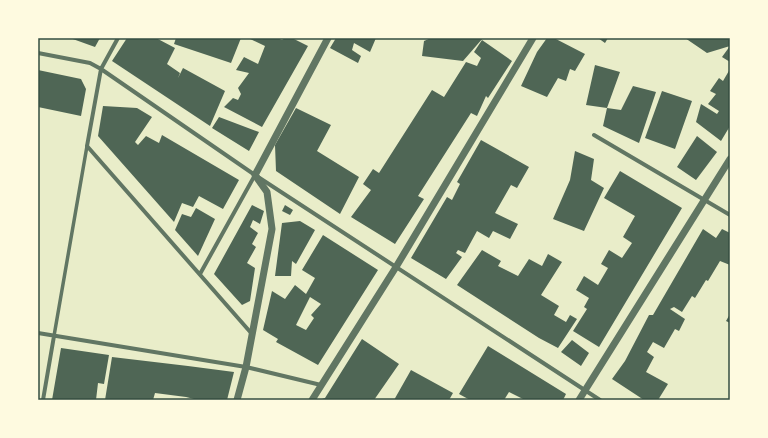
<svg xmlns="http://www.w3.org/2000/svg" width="768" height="438" font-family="'Open Sans',sans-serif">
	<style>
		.building { fill: #4f6655; fill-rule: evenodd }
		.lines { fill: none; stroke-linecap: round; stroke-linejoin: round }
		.pedestrian { stroke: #617663; stroke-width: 3.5 }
		.minor { stroke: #617663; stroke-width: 4 }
		.tertiary { stroke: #617663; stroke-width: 7 }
		.neatline { fill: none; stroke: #344e41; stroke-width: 1.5 }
	</style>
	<rect width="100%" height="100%" fill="#e9edc9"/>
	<path class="building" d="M70,38H100L95,47Z
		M127,38H156L175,48L167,64L180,73L178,78L183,68L225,91L210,126L112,61Z
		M176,38H241L231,63L174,44Z
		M248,38H277L282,40L285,38H292L308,46L262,127L224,107L233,98L238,100L241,94L238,88L249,73L236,70L244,57L258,64L265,46Z
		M336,38H376L370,52L354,43L352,50L361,56L358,63L330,48Z
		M431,38H483L463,61L422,56L424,41Z
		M547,38H554L585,54L575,71L570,69L566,81L558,78L547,97L521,86L537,52Z
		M598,38H608L605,43Z
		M685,38H730V62L722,57L730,46L707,53Z
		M482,40L512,61L488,98L486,96L477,116L471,113L418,196L424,199L395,244L351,217L371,190L363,184L373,169L379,173L432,90L444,97L466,62L477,66L481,58L474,52Z
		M595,65L620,72L607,108L621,110L633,86L656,92L639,143L603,126L607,108L586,105Z
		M730,69V126L721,141L696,122L701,104L717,114L719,111L708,104L716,94L710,91L719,78L723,81Z
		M38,70L81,79L86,89L81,116L38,107Z
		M662,91L692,101L675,149L645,138Z
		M103,106L137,108L152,117L135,142L138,145L146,136L159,143L162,135L239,180L223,209L199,196L193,207L182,203L174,222L98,136Z
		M296,108L331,125L317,151L359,177L340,214L276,171L275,145Z
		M219,117L259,132L249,151L212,128Z
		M697,136L717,152L696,180L677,167Z
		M481,140L529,167L517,188L511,185L495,213L518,224L510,239L493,231L489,238L477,231L465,253L458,250L456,253L462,257L446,279L411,258L447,197L452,200L460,184L457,182Z
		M575,151L594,159L591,180L604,188L584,231L553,219L570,180Z
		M620,171L682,208L599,347L573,331L587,309L584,307L589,298L576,290L584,276L598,285L608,268L601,264L609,250L622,258L632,243L623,237L635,216L604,198Z
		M252,205L264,211L260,224L253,220L250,227L258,233L252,244L256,247L247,263L255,268L250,301L242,305L214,274Z
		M285,205L293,210L290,215L282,211Z
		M196,208L215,219L198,256L175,230L182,214L191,217Z
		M300,221L315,230L296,264L292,261L291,276H275L282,223Z
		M703,229L716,238L722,229L730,233V265L720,261L708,281L706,280L695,298L692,296L682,312L674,307L670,309L685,319L679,331L675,329L664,348L653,342L647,352L654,357L646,372L668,384L658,400H644L612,379L625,361L649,315H653Z
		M323,235L378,270L318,365L276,342L278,339L263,330L272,291L285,299L295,285L306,294L315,278L302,270ZM310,297L321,304L311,315L314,318L306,330L296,325Z
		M482,250L501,261L498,266L518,276L529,259L542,266L548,254L562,262L541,295L559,306L554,315L566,322L570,315L577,319L558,348L539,338L457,285Z
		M730,314V323L726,321Z
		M362,339L399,364L374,400H319L325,398Z
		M572,340L589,353L581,366L561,352Z
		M488,346L566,394L563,400H525L509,392L504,400H470L459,394Z
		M61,348L109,355L104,384L98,383L96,400H52Z
		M112,357L188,366L234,372L227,400H198L186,397L155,393L153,400H105Z
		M411,370L453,393L449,400H394Z"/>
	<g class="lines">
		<path class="pedestrian" d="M54,336L87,146"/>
		<path class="minor" d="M118,38L101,69L87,146L252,334
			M38,53L90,63L101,69L255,175L600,400
			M594,135L730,215
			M200,274L255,175
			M38,333L246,367L321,385
			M43,400L54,336"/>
		<path class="tertiary" d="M237,400L246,367L272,229L267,192L255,175L328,38
			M312,400L396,267L533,38
			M579,400L730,159"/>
	</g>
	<rect width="768" height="438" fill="none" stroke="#fefae0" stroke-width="78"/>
	<rect x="39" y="39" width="690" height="360" class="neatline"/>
</svg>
